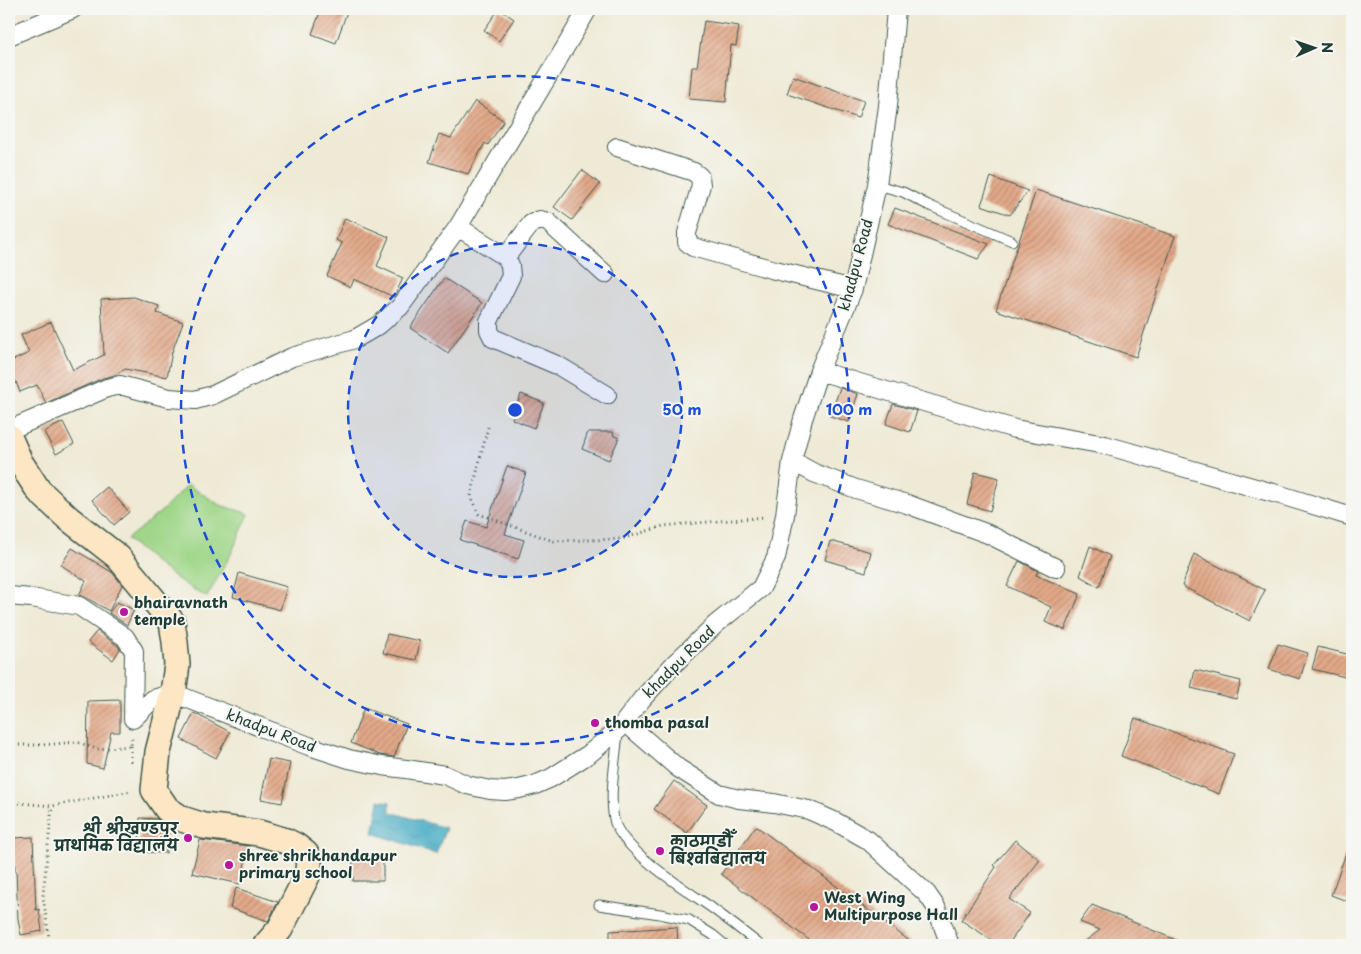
<svg xmlns="http://www.w3.org/2000/svg" width="1361" height="954" font-family="'Playpen Sans','Playpen Sans Deva',sans-serif">
	<style>
		.green { fill: #9fd688; stroke: #5f8a5e }
		.water { fill: url(#water-ripples); stroke: #32747c }
		.building { fill: url(#building-hatch) }
		.lines { fill: none; stroke-linecap: round; stroke-linejoin: round }
		.lane-casing { stroke: #3e574c; stroke-width: 11 }
		.street-casing { stroke: #3e574c; stroke-width: 20 }
		.secondary-casing { stroke: #3e574c; stroke-width: 28 }
		.path { stroke: #3e574c; stroke-width: 3; stroke-dasharray: 1 4; stroke-linecap: butt }
		.lane { stroke: #fff; stroke-width: 9 }
		.street { stroke: #fff; stroke-width: 18 }
		.secondary { stroke: #fce6c4; stroke-width: 25 }
		.ring { fill: none; stroke: #1d4ed8; stroke-width: 2.5; stroke-dasharray: 9 6 }
		.poi-dot { fill: #b5179e; stroke: #f6f6f2; stroke-width: 2 }
		.labels { text-anchor: middle; stroke-width: 4; stroke-linejoin: round; paint-order: stroke }
		.street-label { font-size: 15px; fill: #1f3d34; stroke: #f6f6f2 }
		.poi-label { font-size: 15px; font-weight: bold; fill: #1f3d34; stroke: #f6f6f2; text-anchor: start }
		.centre { fill: #1d4ed8; stroke: #f6f6f2; stroke-width: 2.5 }
		.ring-label { font-size: 15px; text-anchor: middle; font-weight: bold; fill: #1d4ed8; stroke: #f6f6f2; stroke-width: 4; stroke-linejoin: round; paint-order: stroke }
	</style>
	<defs>
		<pattern id="water-ripples" width="26" height="14" patternUnits="userSpaceOnUse" patternTransform="scale(1.25)"><rect width="26" height="14" fill="#44abc4"/><path d="M2 4q2-2 4 0t4 0M15 11q2-2 4 0t4 0" fill="none" stroke="#388ca0"/></pattern>
		<pattern id="building-hatch" width="6" height="6" patternUnits="userSpaceOnUse" patternTransform="scale(1.25)"><rect width="6" height="6" fill="#e3a989"/><path d="M-1 1l2-2M0 6l6-6M5 7l2-2" fill="none" stroke="#b78b71"/></pattern>
	</defs>
	<rect width="100%" height="100%" fill="#f6f6f2"/>
	<filter id="ink" filterUnits="userSpaceOnUse"><feTurbulence type="fractalNoise" baseFrequency=".02" numOctaves="2"/><feDisplacementMap in="SourceGraphic" scale="10" xChannelSelector="R" yChannelSelector="G"/><feConvolveMatrix kernelMatrix="1 2 1 2 8 2 1 2 1" color-interpolation-filters="sRGB"/></filter>
	<filter id="wash" filterUnits="userSpaceOnUse"><feTurbulence type="fractalNoise" baseFrequency=".0096" numOctaves="4" result="noise"/><feDisplacementMap in="SourceGraphic" scale="20" xChannelSelector="R" yChannelSelector="G"/><feGaussianBlur stdDeviation="1.12" result="paint"/><feColorMatrix in="noise" values="0 0 0 0 0 0 0 0 0 0 0 0 0 0 0 0 0 1.4 0 .05"/><feComposite in="paint" operator="in"/></filter>
	<g filter="url(#wash)">
		<rect width="100%" height="100%" fill="#efead5"/>
		<path class="green" d="M188,485L220,505L249,514L231,554L207,597C177,582 152,560 127,539L164,509Z"/>
		<path class="water" d="M379,800L390,802V812L446,828L436,854L373,833Z"/>
		<g id="blocks">
			<path class="building" d="M321,9H348L336,43L312,34Z
				M499,9L514,19L499,41L484,30Z
				M704,21L739,26L736,46L731,45L726,102L689,99L692,67H697Z
				M793,76L864,101L858,118L787,94Z
				M475,101L504,121L488,145L485,143L468,174L429,162L439,134L451,138Z
				M582,170L600,184L572,220L554,207Z
				M991,177L1028,191L1010,215L981,205Z
				M1036,190L1175,236L1136,357L996,310Z
				M895,208L989,244L978,259L888,224Z
				M345,218L389,237L377,266L403,278L394,297L354,279L351,287L327,276L342,243L336,240Z
				M444,278L482,303L448,353L410,328Z
				M134,297L159,306L157,313L183,322L172,352L167,377L125,369L115,375L103,378L46,403L37,385L20,392L9,365V362L29,353L21,335L51,322L73,370L104,355L101,299Z
				M840,388L858,394L849,422L830,416Z
				M521,394L544,403L534,428L512,419Z
				M893,404L917,411L910,432L886,424Z
				M63,422L74,444L56,454L44,432Z
				M588,432H613L614,436L619,438L609,460L582,449Z
				M507,466L526,473L505,534L524,540L518,559L460,540L467,521L486,527Z
				M975,472L999,478L990,511L967,504Z
				M107,487L129,512L114,525L92,500Z
				M830,541L871,552L866,572L825,560Z
				M1090,546L1110,556L1099,587L1080,576Z
				M72,548L113,573L122,585L109,611L85,597L79,595L86,581L61,565Z
				M1194,554L1265,590L1250,621L1182,586Z
				M1019,561L1038,571L1036,575L1080,594L1065,630L1045,622L1051,607L1007,586Z
				M239,573L287,587L280,610L233,597Z
				M117,602L134,610L127,625L109,613Z
				M97,631L117,645L120,649L113,660L88,642Z
				M387,634L420,641L416,660L383,653Z
				M1278,644L1308,653L1300,679L1269,669Z
				M1318,647L1351,655L1345,677L1312,669Z
				M1195,670L1241,681L1236,699L1191,688Z
				M120,700V732H111L103,768L87,764L88,701Z
				M364,708L407,724L394,757L380,755L351,743Z
				M194,713L230,732L216,758L181,739Z
				M1135,718L1234,754L1219,794L1121,756Z
				M269,759L290,763L282,803L261,799Z
				M674,781L707,805L687,833L654,809Z
				M140,818L157,819L167,826L166,853L139,852Z
				M756,826L915,945H816L721,874Z
				M33,837L36,910L39,909L42,931L21,935L18,919L16,870H15L13,838Z
				M200,840L249,846L240,884L192,873Z
				M1015,840L1040,860L1009,899L1030,913L1008,945H999L961,920L996,867L994,865Z
				M1350,842H1352V903L1331,895Z
				M353,858H383V881H353Z
				M236,888L278,902L268,921L230,908Z
				M1092,905L1188,945H1080L1100,930L1080,922Z
				M677,927L678,945H610V931Z"/>
		</g>
	</g>
	<g filter="url(#ink)">
		<use href="#blocks" fill-opacity="0" stroke="#3e574c" stroke-width="1"/>
		<g class="lines">
			<g class="lane-casing">
				<path id="lane" d="M877,185L903,192L928,205L1012,241
					M618,732C616,757 608,800 615,823C625,852 686,890 712,908C728,920 744,932 760,945
					M599,905L660,914L689,920L713,935L725,945"/>
			</g>
			<g class="street-casing">
				<path id="street" d="M9,36L73,9
					M617,147L694,172L700,177L701,185L687,233V242L693,247L771,269L853,289
					M458,227L506,257L510,265L511,276L489,321V330L493,338L559,366L607,395
					M506,257L531,224L540,220L548,222L605,274
					M819,371L1015,429L1105,445L1284,496L1352,517
					M9,430L107,388L120,385L169,398L195,400L213,395L292,357L355,339L379,325L400,307L458,227L588,9
					M792,461L814,473L856,489L907,504L988,534L1056,568
					M9,596L31,598L79,606L125,637L134,651L133,719L153,699L173,693L309,746L349,759L382,766L406,769L445,775L467,785L490,790L505,791L519,789L535,785L551,778L589,754L619,729L642,699L675,663L716,624L761,588L776,558L785,515L792,461L803,419L819,371L853,289L877,185L888,106L896,9
					M625,722L678,768L719,794L739,799L774,803L809,810L836,822L868,840L927,894L936,907L950,945"/>
			</g>
			<g class="secondary-casing">
				<path id="secondary" d="M9,437L20,462L39,491L68,518L118,557L172,622L175,642L177,665L173,693L158,752L154,790L167,809L182,819L204,826L259,833L286,841L296,846L306,854L309,863L307,876L280,929L266,945"/>
			</g>
			<path class="path" d="M488,427L471,496L479,514L553,541L622,539L663,526L765,517
				M9,745H42L77,742L97,749L131,746L132,737
				M131,746V765
				M9,802L52,806L131,791
				M50,945L43,896L52,806"/>
			<use href="#lane" class="lane"/>
			<use href="#street" class="street"/>
			<use href="#secondary" class="secondary"/>
		</g>
	</g>
	<circle cx="515" cy="410" r="167" fill="#1d4ed8" fill-opacity=".12"/>
	<g class="ring">
		<circle cx="515" cy="410" r="167"/>
		<circle cx="515" cy="410" r="334"/>
	</g>
	<g class="poi-dot">
		<circle cx="124" cy="612" r="5"/>
		<circle cx="595" cy="723" r="5"/>
		<circle cx="188" cy="838" r="5"/>
		<circle cx="660" cy="851" r="5"/>
		<circle cx="229" cy="865" r="5"/>
		<circle cx="814" cy="907" r="5"/>
	</g>
	<g class="labels">
		<g class="street-label">
			<text transform="translate(856 265) rotate(-75)" y="5">khadpu Road</text>
			<text transform="translate(679 662) rotate(-45)" y="5">khadpu Road</text>
			<text transform="translate(271 731) rotate(21)" y="5">khadpu Road</text>
		</g>
		<g class="poi-label">
			<text x="134" y="608">bhairavnath<tspan x="134" dy="17">temple</tspan></text>
			<text x="605" y="728">thomba pasal</text>
			<text x="178" y="834" text-anchor="end">श्री श्रीखण्डपुर<tspan x="178" dy="17">प्राथमिक विद्यालय</tspan></text>
			<text x="670" y="847">काठमाडौँ<tspan x="670" dy="17">बिश्वबिद्यालय</tspan></text>
			<text x="239" y="861">shree shrikhandapur<tspan x="239" dy="17">primary school</tspan></text>
			<text x="824" y="903">West Wing<tspan x="824" dy="17">Multipurpose Hall</tspan></text>
		</g>
	</g>
	<circle cx="515" cy="410" r="8" class="centre"/>
	<g class="ring-label">
		<text x="682" y="415">50 m</text>
		<text x="849" y="415">100 m</text>
	</g>
	<rect width="1361" height="954" fill="none" stroke="#f6f6f2" stroke-width="30"/>
	<g transform="translate(1314 48) rotate(88)" stroke="#f6f6f2" stroke-width="4" paint-order="stroke">
	<path d="M0-4L9 19L0 12L-9 19Z" fill="#1f3d34"/>
	<text y="-8" font-size="14" font-weight="bold" text-anchor="middle" fill="#1f3d34">N</text>
	</g>
</svg>
